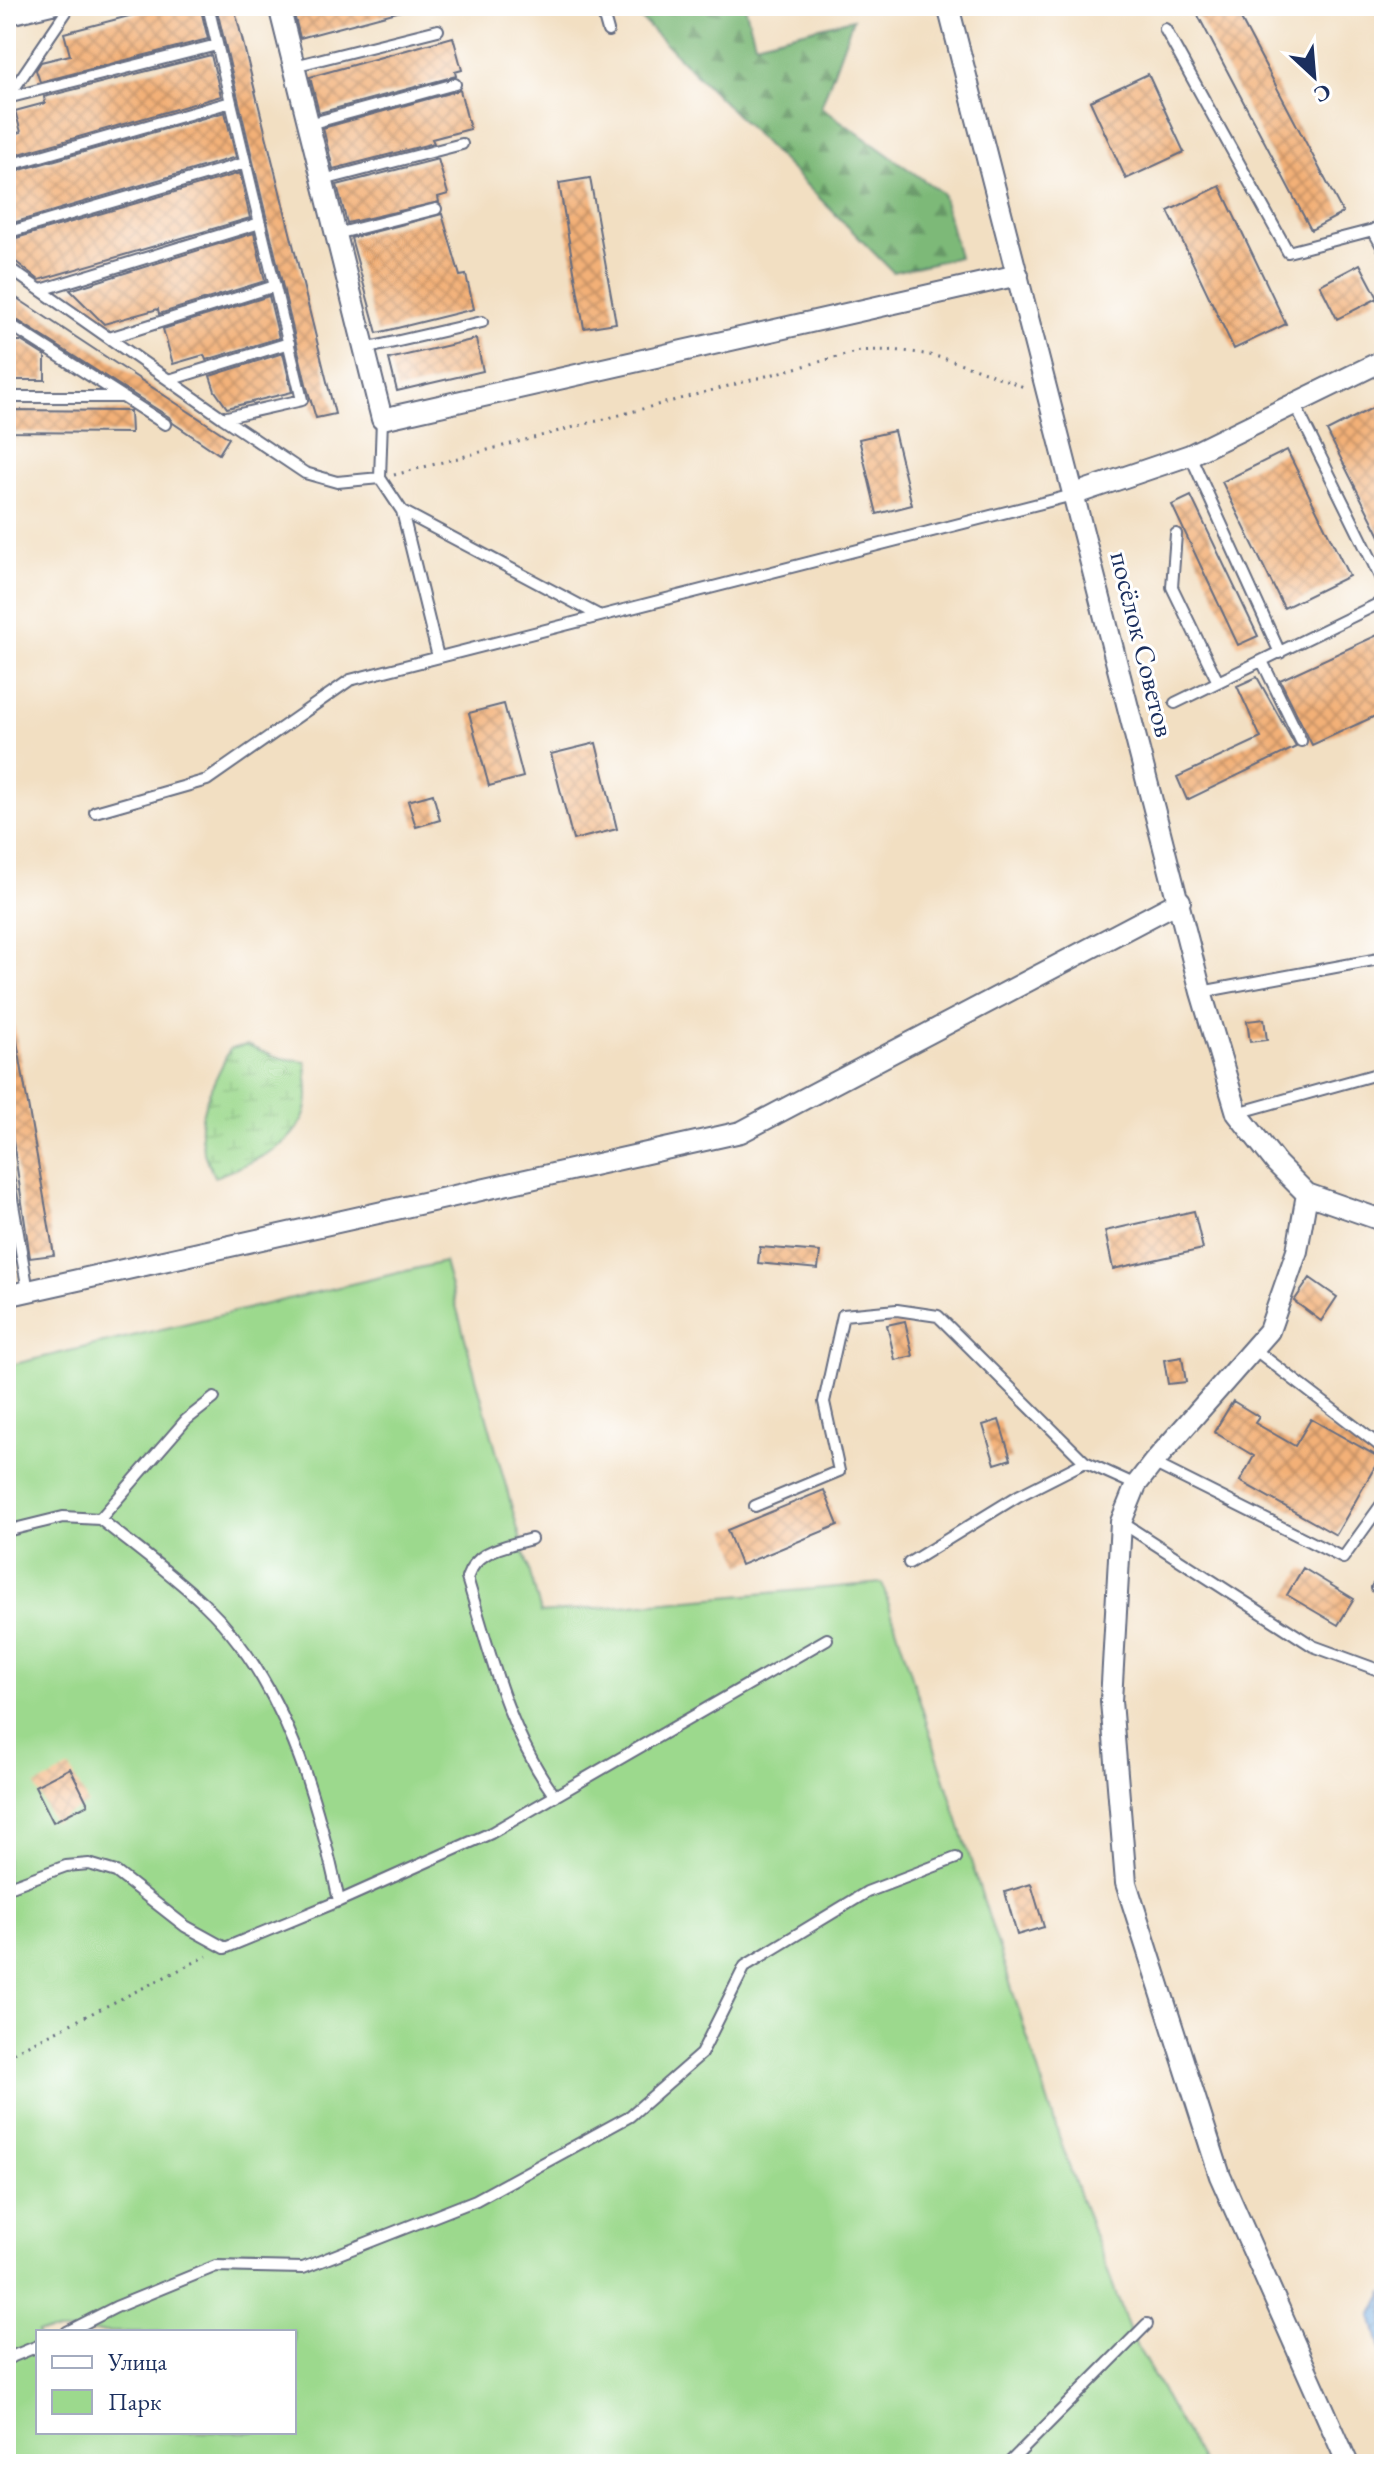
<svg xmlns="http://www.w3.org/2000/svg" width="1390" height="2470" font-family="'EB Garamond',serif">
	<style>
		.green { fill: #9cd98d; stroke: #5c8476; stroke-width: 2; fill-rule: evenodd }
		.forest { fill: url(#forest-firs); stroke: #4c746b; stroke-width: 2 }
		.wetland { fill: url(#wetland-marsh); stroke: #5c8476; stroke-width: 2 }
		.water { fill: url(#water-waves); stroke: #446b9e; stroke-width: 2 }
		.building { fill: url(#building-cross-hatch) }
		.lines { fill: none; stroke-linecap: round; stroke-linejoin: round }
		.lane-casing { stroke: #666d81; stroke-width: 14 }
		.street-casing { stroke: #666d81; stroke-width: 24 }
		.path { stroke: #666d81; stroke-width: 3; stroke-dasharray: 2 6; stroke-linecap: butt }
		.lane { stroke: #fff; stroke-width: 10 }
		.street { stroke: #fff; stroke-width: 20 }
		.labels { text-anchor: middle; stroke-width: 6; stroke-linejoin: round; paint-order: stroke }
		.street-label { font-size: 28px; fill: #1b2f5e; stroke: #fff }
	</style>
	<defs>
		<pattern id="forest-firs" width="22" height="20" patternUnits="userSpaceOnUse" patternTransform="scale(2)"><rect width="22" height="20" fill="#7db978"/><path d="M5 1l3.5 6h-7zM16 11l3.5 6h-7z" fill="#669766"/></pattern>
		<pattern id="wetland-marsh" width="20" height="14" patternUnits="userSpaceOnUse" patternTransform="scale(2)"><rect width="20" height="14" fill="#9cd98d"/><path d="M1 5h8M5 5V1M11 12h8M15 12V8" fill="none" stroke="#86bb7c"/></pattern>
		<pattern id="water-waves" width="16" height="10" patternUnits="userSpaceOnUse" patternTransform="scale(2)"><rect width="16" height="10" fill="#6ca7dd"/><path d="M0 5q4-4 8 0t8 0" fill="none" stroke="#5888b6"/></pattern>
		<pattern id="building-cross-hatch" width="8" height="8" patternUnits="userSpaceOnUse" patternTransform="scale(2)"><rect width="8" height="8" fill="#f3b077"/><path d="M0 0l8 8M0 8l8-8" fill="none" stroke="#c49065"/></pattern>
	</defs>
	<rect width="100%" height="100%" fill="#fff"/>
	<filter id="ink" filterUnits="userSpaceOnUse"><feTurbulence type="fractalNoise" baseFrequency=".0125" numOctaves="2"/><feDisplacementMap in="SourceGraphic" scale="16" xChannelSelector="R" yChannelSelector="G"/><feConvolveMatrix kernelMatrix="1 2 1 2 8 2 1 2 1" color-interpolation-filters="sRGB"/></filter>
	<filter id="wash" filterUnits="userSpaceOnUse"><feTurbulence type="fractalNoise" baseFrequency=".006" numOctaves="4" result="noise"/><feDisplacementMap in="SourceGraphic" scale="32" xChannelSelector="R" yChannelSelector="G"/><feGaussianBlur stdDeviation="1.8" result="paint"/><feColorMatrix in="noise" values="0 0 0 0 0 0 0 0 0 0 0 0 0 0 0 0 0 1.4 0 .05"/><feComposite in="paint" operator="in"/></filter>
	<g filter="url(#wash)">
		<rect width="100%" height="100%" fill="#f2dfc2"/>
		<path class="green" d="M444,1262L541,1613L882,1583L1066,2158L1132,2337L1203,2464H6V1366ZM38,2332H294V2432H38Z"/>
		<path class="forest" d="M628,6H745L755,43L853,19L821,107L942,193L959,257L893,272Z"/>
		<path class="wetland" d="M247,1045L275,1057L306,1062C306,1076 310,1093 307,1106C299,1147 249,1163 215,1177C185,1128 208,1095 230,1049Z"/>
		<path class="water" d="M1384,2292V2360L1372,2316Z"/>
		<g id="blocks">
			<path class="building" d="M167,6H200L208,39L40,82L36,70L41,62L70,55L64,33Z
				M216,6H234L335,414L316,418L307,388Z
				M292,6H401V11L300,38Z
				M1193,6H1234L1343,213L1311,230Z
				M453,37L462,70L455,72L456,76L319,113L310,77Z
				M211,55L221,96L9,157L6,136L21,132L15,111L45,103L44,97Z
				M1148,74L1184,152L1126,179L1090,101Z
				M460,90L470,129L432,139L434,143L333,169L323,128Z
				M225,112L236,157L6,225V177L13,172Z
				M438,159L448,194L438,197L439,202L347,223L337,185Z
				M240,173L250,218L39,280L6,254V241Z
				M590,178L616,323L584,328L559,183Z
				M1220,186L1286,324L1234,349L1168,211Z
				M442,214L460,276L466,275L474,309L377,333L351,238Z
				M254,233L265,281L159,314L158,309L104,324L70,290Z
				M1360,264L1378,298L1337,319L1320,285Z
				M6,291L229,438L219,454L173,423L169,417L6,313Z
				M269,296L279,338L206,360L204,355L173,364L163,329Z
				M476,339L483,371L397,391L389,359Z
				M6,341H21L45,356V380H6Z
				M283,353L292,392L227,408L215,391L210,376Z
				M1384,402V544L1327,431Z
				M6,410L130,411L131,433L6,432Z
				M894,431L912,505L877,514L859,439Z
				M1287,450L1349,576L1284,608L1222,482Z
				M1191,496L1258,636L1238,645L1172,505Z
				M1384,632V712L1312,745L1280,680Z
				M1257,677L1296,747L1187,800L1177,777L1261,738L1237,686Z
				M504,704L523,777L489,786L469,713Z
				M596,743L617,829L573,840L551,754Z
				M433,794L440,820L416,827L408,801Z
				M1264,1019L1267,1040L1250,1042L1247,1021Z
				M6,1024H14L54,1255L30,1258L6,1093Z
				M6,1211L15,1261L6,1262Z
				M1194,1211L1203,1249L1113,1269L1105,1231Z
				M760,1247L820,1252L818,1269L758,1263Z
				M1310,1278L1337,1297L1321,1321L1294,1301Z
				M905,1321L913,1356L895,1360L887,1325Z
				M1182,1357L1186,1382L1168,1384L1164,1360Z
				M1233,1401L1259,1417L1255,1423L1295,1446L1311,1419L1380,1458L1336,1535L1240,1481L1254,1456L1214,1432Z
				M999,1420L1011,1459L995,1464L983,1425Z
				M824,1490L838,1525L741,1565L727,1530Z
				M1303,1568L1354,1599L1338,1625L1287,1595Z
				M70,1768L88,1804L53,1822L35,1786Z
				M1031,1884L1044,1927L1017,1935L1005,1892Z"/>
		</g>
	</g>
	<g filter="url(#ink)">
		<use href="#blocks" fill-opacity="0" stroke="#666d81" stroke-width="2"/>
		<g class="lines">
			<g class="lane-casing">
				<path id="lane" d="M601,6L608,31
					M6,20L65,6
					M1165,29L1288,252L1373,230
					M294,66L438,30
					M7,98L217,45
					M7,99L70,6
					M309,124L455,84
					M6,166L231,102
					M323,180L462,144
					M1384,224L1373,230L1384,250
					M6,233L245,163
					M336,234L436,209
					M6,266L223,418L302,400L208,6
					M41,290L260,223
					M6,322L122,396
					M109,338L275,286
					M364,349L482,322
					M169,380L289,343
					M6,397H123L165,424
					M1295,405L1384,585
					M223,418L305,473L337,482L380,478L382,419
					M1190,455L1280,653
					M380,478L402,511L438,657
					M402,511L600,616
					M1176,534L1172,587L1218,682
					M1262,661L1301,741
					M1175,703L1384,601
					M95,812L207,780L350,680L1073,495
					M1201,992L1384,958
					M1237,1113L1384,1072
					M6,1164L28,1291
					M1254,1349L1384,1449
					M1153,1463L1343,1558L1384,1501
					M755,1506L839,1471L824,1402L843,1315L897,1310L938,1316L1085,1462L1136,1485
					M100,1519C135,1547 172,1574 204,1604C285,1681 317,1797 339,1901
					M1121,1522L1313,1646L1384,1672
					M6,1531L63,1517L100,1519L186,1420L214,1398
					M531,1539C504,1547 477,1549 467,1578C490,1653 508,1731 554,1795
					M909,1563L1018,1496L1085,1462
					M1377,1588L1384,1591
					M6,1888L66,1866L89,1864L116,1872L185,1926L225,1948L339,1901L491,1833L827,1639
					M67,2332L116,2307L216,2266L303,2268L476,2200L630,2116L701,2054L745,1966L867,1892L956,1858
					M6,2359L38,2346
					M1008,2464L1147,2324"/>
			</g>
			<g class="street-casing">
				<path id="street" d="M279,6L382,419L1018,275
					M948,6L1201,992L1237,1113L1277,1164L1307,1194L1384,1221
					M1075,494L1190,455L1384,360
					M1307,1194L1297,1251L1269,1331L1153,1463L1136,1485L1121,1522L1111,1701L1126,1883L1220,2176L1348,2464
					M6,1296L741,1132L1180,901"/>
			</g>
			<path class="path" d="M394,475L860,351C926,346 963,364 1024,387
				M6,2056L207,1956"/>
			<use href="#lane" class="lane"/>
			<use href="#street" class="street"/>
		</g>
	</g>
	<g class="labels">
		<g class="street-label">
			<text transform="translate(1143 644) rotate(76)" y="10">посёлок Советов</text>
		</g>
	</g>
	<rect width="1390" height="2470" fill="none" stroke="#fff" stroke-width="32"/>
	<rect x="36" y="2330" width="260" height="104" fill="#ffffff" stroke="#a4acbf" stroke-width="2"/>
	<rect x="52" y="2356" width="40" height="12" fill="#ffffff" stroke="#a4acbf" stroke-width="2"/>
	<text x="108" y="2370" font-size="24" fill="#1b2f5e">Улица</text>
	<rect x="52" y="2390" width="40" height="24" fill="#9cd98d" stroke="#a4acbf" stroke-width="2"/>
	<text x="108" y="2410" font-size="24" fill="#1b2f5e">Парк</text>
	<g transform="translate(1314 76) rotate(154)" stroke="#ffffff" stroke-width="6" paint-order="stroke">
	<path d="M0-6L14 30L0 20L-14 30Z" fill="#1b2f5e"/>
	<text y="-12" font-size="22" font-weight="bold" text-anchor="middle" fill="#1b2f5e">С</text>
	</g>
</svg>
